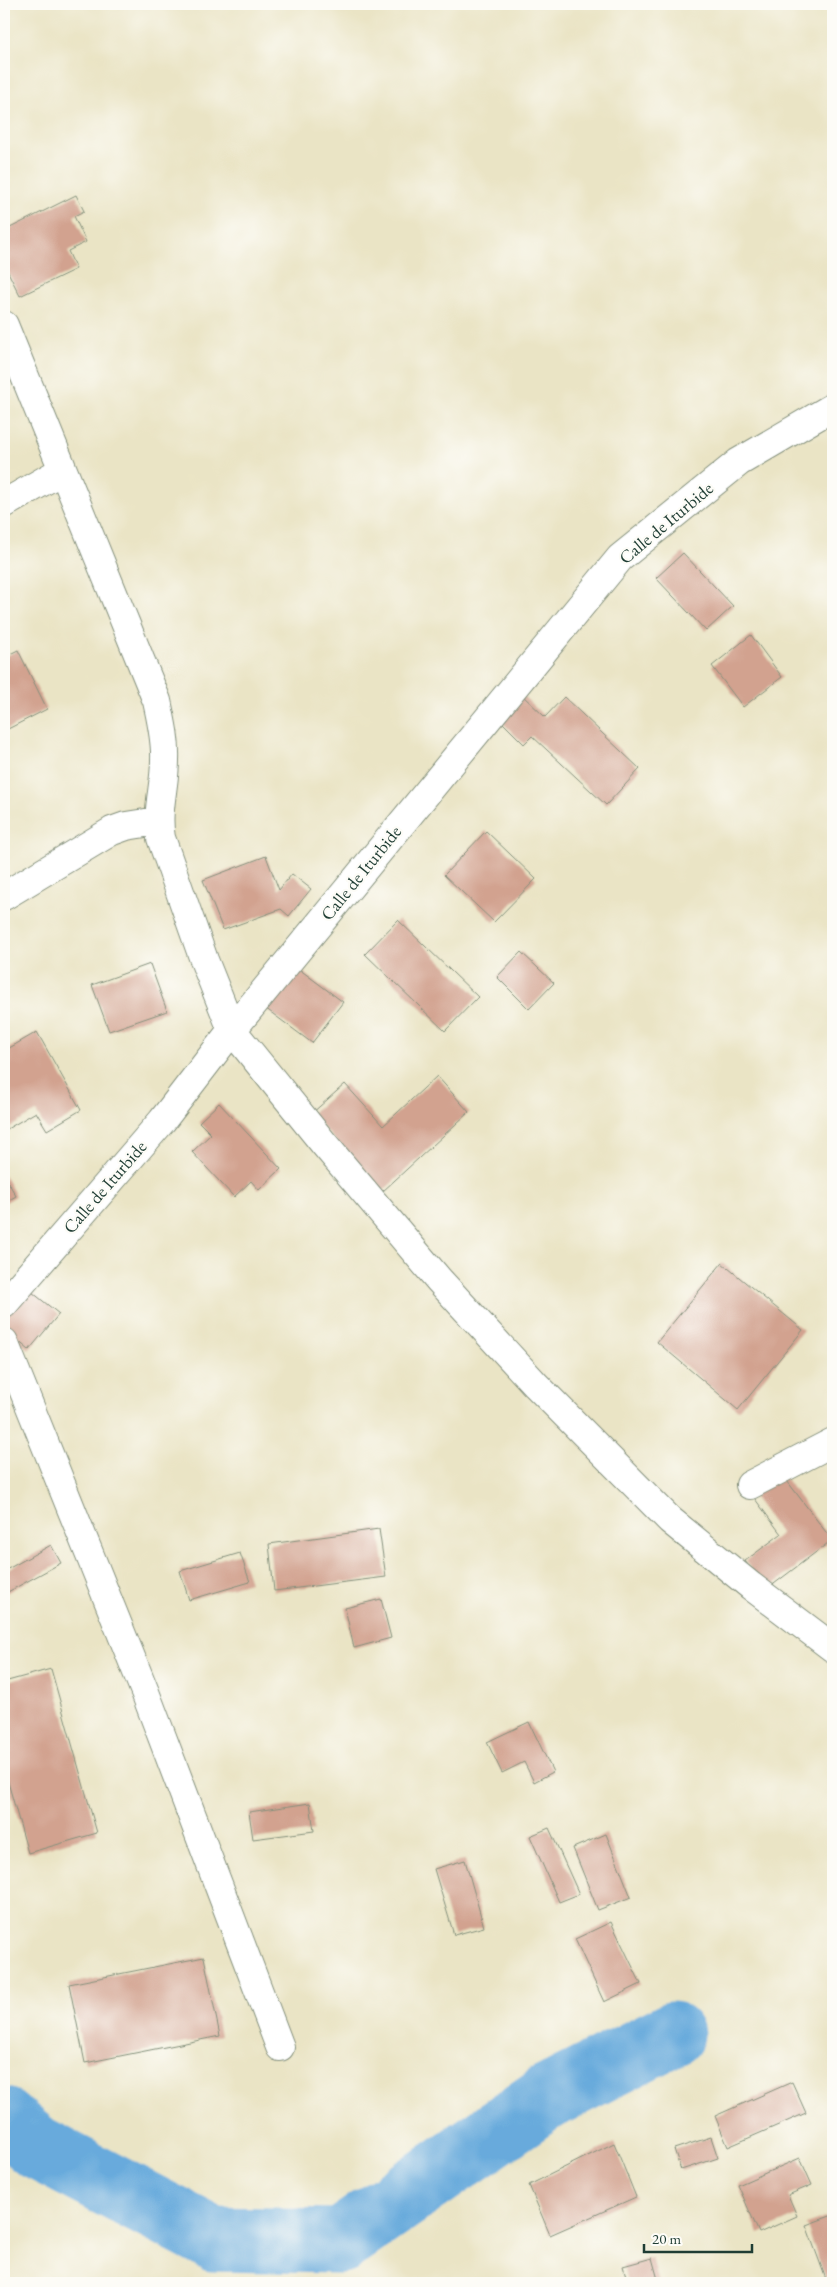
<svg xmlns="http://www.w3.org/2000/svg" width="837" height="2287" font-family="'EB Garamond',serif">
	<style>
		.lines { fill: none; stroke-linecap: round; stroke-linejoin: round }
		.river { stroke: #68aadc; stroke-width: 65 }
		.building { fill: #d2a28f }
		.minor-casing { stroke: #84907c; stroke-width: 30 }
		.minor { stroke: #fff; stroke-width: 28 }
		.labels { text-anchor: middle; stroke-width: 4.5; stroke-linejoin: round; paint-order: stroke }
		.street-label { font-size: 18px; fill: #1f3d34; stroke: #fdfcf7 }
	</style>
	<rect width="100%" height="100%" fill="#fdfcf7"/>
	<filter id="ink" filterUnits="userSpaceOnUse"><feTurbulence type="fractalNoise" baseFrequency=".02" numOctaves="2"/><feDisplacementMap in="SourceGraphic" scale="10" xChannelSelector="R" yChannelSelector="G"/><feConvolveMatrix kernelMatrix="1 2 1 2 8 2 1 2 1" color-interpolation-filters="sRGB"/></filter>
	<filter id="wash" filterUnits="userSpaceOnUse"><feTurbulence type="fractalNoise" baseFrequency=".0096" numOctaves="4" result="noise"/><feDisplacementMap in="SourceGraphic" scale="20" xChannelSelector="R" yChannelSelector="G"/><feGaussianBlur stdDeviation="1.12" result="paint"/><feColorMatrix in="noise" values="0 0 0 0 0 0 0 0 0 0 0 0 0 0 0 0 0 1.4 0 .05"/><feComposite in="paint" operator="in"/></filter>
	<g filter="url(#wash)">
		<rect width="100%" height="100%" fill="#eae4c5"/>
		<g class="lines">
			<path class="river" d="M4,2120L36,2147L213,2239L340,2241L546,2098L672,2034"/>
		</g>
		<g id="blocks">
			<path class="building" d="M76,195L84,211L74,216L86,242L68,251L76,269L20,296L4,264V231Z
				M683,553L733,606L706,631L656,578Z
				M751,635L782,677L743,707L712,666Z
				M18,650L47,709L4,731V657Z
				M520,693L545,717L564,697L640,769L606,805L532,736L524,744L497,717Z
				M486,831L536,879L494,922L444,875Z
				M266,856L279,890L292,874L311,889L289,916L281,909L223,930L203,880Z
				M398,920L478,997L445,1031L365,954Z
				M521,952L554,983L529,1009L497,977Z
				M291,963L343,1002L312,1043L261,1005Z
				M150,964L167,1011L109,1031L92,985Z
				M37,1032L81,1110L47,1130L36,1112L7,1129L4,1123V1051Z
				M437,1076L469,1112L382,1192L311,1114L345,1084L383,1126Z
				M219,1103L281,1169L259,1190L251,1181L234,1197L192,1152L211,1134L199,1122Z
				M4,1175L16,1196L4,1203Z
				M722,1263L803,1330L738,1410L657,1342Z
				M27,1288L59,1314L29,1350L4,1329V1317Z
				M781,1473L832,1540L766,1590L745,1561L781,1534L752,1495Z
				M379,1529L386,1577L274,1591L269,1544Z
				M51,1545L61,1563L4,1594V1571Z
				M240,1553L250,1582L189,1600L180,1571Z
				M381,1599L391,1638L354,1648L345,1608Z
				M51,1669L97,1833L28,1853L4,1768V1682Z
				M529,1722L553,1772L534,1782L524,1762L502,1773L487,1742Z
				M310,1803L314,1831L253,1839L249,1812Z
				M549,1828L579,1894L559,1902L530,1836Z
				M606,1834L631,1897L598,1910L573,1848Z
				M465,1860L484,1927L454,1935L434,1869Z
				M611,1922L641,1984L604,2002L575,1939Z
				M204,1957L220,2036L85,2063L69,1984Z
				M792,2082L806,2113L728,2147L715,2116Z
				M711,2137L718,2158L681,2170L674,2149Z
				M614,2143L636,2197L550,2235L529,2185Z
				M800,2158L812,2185L788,2195L797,2216L759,2233L738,2185Z
				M833,2215V2280L827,2282L806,2225Z
				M652,2258L659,2283H628L623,2266Z"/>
		</g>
	</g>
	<g filter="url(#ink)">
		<use href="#blocks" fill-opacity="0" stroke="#84907c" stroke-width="1"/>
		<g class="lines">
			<g class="minor-casing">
				<path id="minor" d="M4,325L157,701C161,720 166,740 165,760C165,786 156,811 161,838L204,960L232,1030L325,1145L439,1280L535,1384L670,1520L751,1586L833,1648
					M4,504L63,470
					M4,896L112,831L126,826L158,821
					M4,1304L162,1121L232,1030L620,558L739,462L833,407
					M4,1342L145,1692L280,2047
					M750,1485L833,1442"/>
			</g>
			<use href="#minor" class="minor"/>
		</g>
	</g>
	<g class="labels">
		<g class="street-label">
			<text transform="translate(666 523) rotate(-40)" y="6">Calle de Iturbide</text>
			<text transform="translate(361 873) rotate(-51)" y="6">Calle de Iturbide</text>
			<text transform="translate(105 1187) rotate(-49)" y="6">Calle de Iturbide</text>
		</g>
	</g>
	<rect width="837" height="2287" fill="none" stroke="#fdfcf7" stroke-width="20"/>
	<path d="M644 2244v8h108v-8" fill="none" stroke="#1f3d34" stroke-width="2.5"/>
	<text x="652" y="2244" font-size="15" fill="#1f3d34" stroke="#fdfcf7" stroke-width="4" paint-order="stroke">20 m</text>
</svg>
